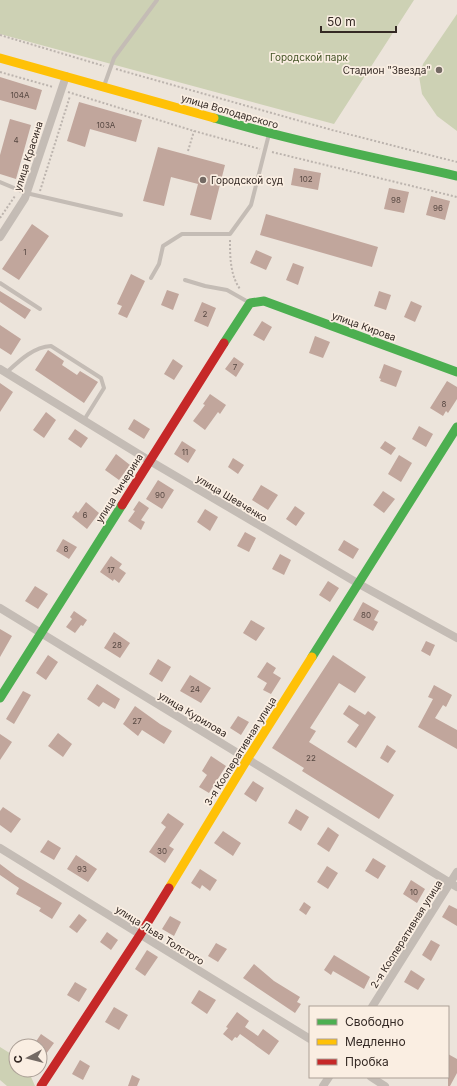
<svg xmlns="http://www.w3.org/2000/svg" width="457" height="1086" font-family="Inter,sans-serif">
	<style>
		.green { fill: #cdd1b4 }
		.building { fill: #c1a69c }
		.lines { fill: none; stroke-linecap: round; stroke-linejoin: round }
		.path { stroke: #bcb4ae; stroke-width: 2; stroke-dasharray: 2 2; stroke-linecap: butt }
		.lane { stroke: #c4bcb5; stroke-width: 4 }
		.street { stroke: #c4bcb5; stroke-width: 8 }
		.fast { stroke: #4caf50; stroke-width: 9 }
		.slow { stroke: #ffc107; stroke-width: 9 }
		.jam { stroke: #c62828; stroke-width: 9 }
		.poi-dot { fill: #746a64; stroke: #faeee2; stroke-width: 1.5 }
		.labels { text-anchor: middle; stroke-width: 3.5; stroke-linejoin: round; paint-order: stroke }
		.number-label { font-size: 8px; fill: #574842 }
		.park-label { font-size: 10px; fill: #445427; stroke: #faeee2 }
		.poi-label { font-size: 10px; fill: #342924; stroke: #faeee2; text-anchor: end }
		.street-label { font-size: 10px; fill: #342924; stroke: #faeee2 }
	</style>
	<rect width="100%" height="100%" fill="#ece4db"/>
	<path class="green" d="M0,0H414L334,124L0,34Z
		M457,14V131L437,116L422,94L419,76L423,64Z
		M0,1047L16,1057V1070H28L35,1086H7L0,1080Z"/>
	<path class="building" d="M0,77L42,90L36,110L0,100Z
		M79,102L142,120L136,142L90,129L85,147L67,141Z
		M10,119L31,125L16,179L0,174V155Z
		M158,147L225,165L211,220L190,215L198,184L171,177L164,206L143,201Z
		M294,168L321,173L318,190L291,185Z
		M389,188L409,192L404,213L384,209Z
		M431,196L450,201L445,220L426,215Z
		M266,214L378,247L372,267L260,235Z
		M32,224L49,236L19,280L2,269Z
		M256,250L272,257L266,270L250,263Z
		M293,263L304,267L298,285L286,280Z
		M131,274L145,281L127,318L118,314L122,306L117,304Z
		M167,290L179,294L173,310L161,305Z
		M0,291L31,310L25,319L0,302Z
		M379,291L391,295L386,310L374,306Z
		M411,301L422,306L415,322L404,317Z
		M202,302L216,308L208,327L194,321Z
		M262,321L272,327L264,341L253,335Z
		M0,325L21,339L11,355L0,348Z
		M315,336L330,342L323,358L309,353Z
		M48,350L64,361L62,365L77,375L80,371L98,382L84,403L35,370Z
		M234,357L244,364L236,377L225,369Z
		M173,359L183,366L174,380L164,374Z
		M384,364L402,371L396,387L380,381L381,379L379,378Z
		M447,381L457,387V399L448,413L446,411L443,416L430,408Z
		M0,383L13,392L0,412Z
		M210,394L226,405L220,414L218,412L205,430L193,421L205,405L203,404Z
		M46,412L56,420L44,438L33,430Z
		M134,419L150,429L144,439L128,429Z
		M419,426L433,434L426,447L412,439Z
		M75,429L88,438L81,448L68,439Z
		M182,441L196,450L188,463L174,454Z
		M385,441L396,448L391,455L380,448Z
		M116,454L130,465L119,480L105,470Z
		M399,455L412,463L401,482L388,474Z
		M233,458L244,465L238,474L228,467Z
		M158,480L174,490L162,509L146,499Z
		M261,485L278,495L268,510L252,500Z
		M383,491L395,499L384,513L373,505Z
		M139,501L149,508L141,520L145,522L141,530L128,521L135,511L133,510Z
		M86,502L99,513L87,529L72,517L76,511L78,513Z
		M295,506L305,513L296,526L286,519Z
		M205,509L218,517L210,531L197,522Z
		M245,532L256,538L249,552L237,546Z
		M63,539L77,547L69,559L56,551Z
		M344,540L359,549L353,559L338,550Z
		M280,554L291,560L284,575L272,569Z
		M111,556L122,564L119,568L126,573L119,583L114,579L113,581L100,572Z
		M328,581L339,588L330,602L319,595Z
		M35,586L48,594L38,609L25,601Z
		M363,602L379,611L374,620L378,622L373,631L353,620Z
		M74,611L87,620L83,626L81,625L75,633L66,627L72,619L70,617Z
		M251,620L265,628L256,641L243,633Z
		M0,629L12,636L0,657Z
		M114,632L130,643L120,658L104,648Z
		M426,641L435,645L430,656L421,651Z
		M48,655L58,662L46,680L36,673Z
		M333,655L366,677L355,693L339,683L310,728L316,731L309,742L394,795L379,819L302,771L304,768L272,748Z
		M158,659L171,667L162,682L149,674Z
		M267,662L276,668L273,673L281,678L271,694L263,690L267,683L257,677Z
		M190,675L211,688L201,703L180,691Z
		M97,684L120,699L115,709L103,702L99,707L87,699Z
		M434,685L452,695L446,707L443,705L435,718L457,730V749L418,727L433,699L428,697Z
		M23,691L31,695L14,724L6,719Z
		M349,705L365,715L368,711L376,717L356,748L347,742L359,725L343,714Z
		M135,706L160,724L172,731L164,744L142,730L138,736L123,724Z
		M238,716L249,722L241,735L230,728Z
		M58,733L72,744L63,757L48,746Z
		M0,734L12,742L0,760Z
		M387,745L396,751L388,763L380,758Z
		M211,756L226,766L209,793L199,787L207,775L202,771Z
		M253,781L264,788L256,802L244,794Z
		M3,807L21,819L11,833L0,825V811Z
		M296,809L309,817L301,831L288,823Z
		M168,813L184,824L169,846L174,849L165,863L149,852L166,827L161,823Z
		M328,827L339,835L329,852L317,844Z
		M223,831L241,843L233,856L214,843Z
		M48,840L61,848L54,860L40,852Z
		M76,855L97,869L88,882L67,869Z
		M373,858L386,866L378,879L365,871Z
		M0,864L16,876L62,903L52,919L39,911L41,908L16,894L19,888L0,875Z
		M327,866L338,873L328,889L317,882Z
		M200,869L217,880L210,891L202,885L200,889L191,883Z
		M411,880L425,889L417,903L403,894Z
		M304,902L311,907L306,915L299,910Z
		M449,905L457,909V926L442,917Z
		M79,914L87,920L77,933L69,927Z
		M170,916L181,922L174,936L162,929Z
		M107,932L118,940L111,950L100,942Z
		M431,940L440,945L431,961L422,955Z
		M216,943L227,949L218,962L208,956Z
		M147,950L158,957L145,976L135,969Z
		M334,955L370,977L364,989L333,971L331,975L324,970Z
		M254,964L274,981L300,997L297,1002L301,1004L295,1013L243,978Z
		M411,970L425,979L418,990L404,982Z
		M75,982L87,989L79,1002L67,995Z
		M199,990L216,1000L207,1014L191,1003Z
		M114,1007L128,1015L119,1030L105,1022Z
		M237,1012L249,1021L245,1027L258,1036L263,1029L279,1041L269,1055L240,1034L237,1038L235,1037L232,1041L223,1034L228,1028L226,1027Z
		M41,1034L54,1043L40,1062V1046H33Z
		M448,1054L457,1059V1073L450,1086H448Z
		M80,1060L90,1066L83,1080L72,1074Z
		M132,1075L140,1079L137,1086H128Z"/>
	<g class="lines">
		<path class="path" d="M0,35L104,66
			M116,69L332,130L457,162
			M0,72L53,87
			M68,92L194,131L260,149
			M188,151L194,131
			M272,152L457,197
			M40,191L70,96
			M0,218L15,196
			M230,240C230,256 230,275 240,289"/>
		<path class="lane" d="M104,86L114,58L157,0
			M0,182L26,193L121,215
			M151,278L159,264L163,246L182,234H230L251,205L269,134
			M185,280L205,286L227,290L250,303
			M0,283L40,309
			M6,373C19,361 33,347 51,346L101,378L104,388L84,420"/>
		<path class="street" d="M0,237L25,198L66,76
			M0,369L150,461L359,584L457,638
			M0,608L457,887
			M0,848L310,1039
			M372,1007L457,872
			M371,1077L385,1086
			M323,1086L329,1077"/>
		<path class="fast" d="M214,118C294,141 376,158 457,176
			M224,343L250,303L264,301L457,372
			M312,657L457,427
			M0,698L122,505"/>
		<path class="slow" d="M0,58L214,118
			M169,888L248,758L312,657"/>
		<path class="jam" d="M122,505L224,343
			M41,1086L140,935L169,888"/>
	</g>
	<g class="poi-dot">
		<circle cx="439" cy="70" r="4"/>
		<circle cx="203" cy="180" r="4"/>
	</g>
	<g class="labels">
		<g class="number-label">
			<text x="20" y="98">104А</text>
			<text x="106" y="128">103А</text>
			<text x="16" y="143">4</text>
			<text x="306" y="182">102</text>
			<text x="396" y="203">98</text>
			<text x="438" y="211">96</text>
			<text x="25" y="255">1</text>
			<text x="205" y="317">2</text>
			<text x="235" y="370">7</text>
			<text x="444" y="407">8</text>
			<text x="185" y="455">11</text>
			<text x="160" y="498">90</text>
			<text x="85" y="518">6</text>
			<text x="66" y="552">8</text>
			<text x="111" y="573">17</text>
			<text x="366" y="618">80</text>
			<text x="117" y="648">28</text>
			<text x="195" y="692">24</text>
			<text x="137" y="724">27</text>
			<text x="311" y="761">22</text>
			<text x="162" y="854">30</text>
			<text x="82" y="872">93</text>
			<text x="414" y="895">10</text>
		</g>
		<g class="park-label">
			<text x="309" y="61">Городской парк</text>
		</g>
		<g class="poi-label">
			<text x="431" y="74">Стадион "Звезда"</text>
			<text x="211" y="184" text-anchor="start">Городской суд</text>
		</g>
		<g class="street-label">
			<text transform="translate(230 111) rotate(16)" y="4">улица Володарского</text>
			<text transform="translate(28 156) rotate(-72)" y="4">улица Красина</text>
			<text transform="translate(364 326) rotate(20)" y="4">улица Кирова</text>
			<text transform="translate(119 488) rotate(-58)" y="4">улица Чичерина</text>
			<text transform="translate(232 498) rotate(31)" y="4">улица Шевченко</text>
			<text transform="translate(193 714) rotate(31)" y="4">улица Курилова</text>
			<text transform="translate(240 751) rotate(-58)" y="4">3-я Кооперативная улица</text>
			<text transform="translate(406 934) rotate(-58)" y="4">2-я Кооперативная улица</text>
			<text transform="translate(160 935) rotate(32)" y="4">улица Льва Толстого</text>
		</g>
	</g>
	<rect x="309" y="1006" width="140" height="72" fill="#faeee2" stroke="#ab9f96"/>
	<rect x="317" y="1019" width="20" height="6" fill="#4caf50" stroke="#ab9f96"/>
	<text x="345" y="1026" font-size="12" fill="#342924">Свободно</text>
	<rect x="317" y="1039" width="20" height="6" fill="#ffc107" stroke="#ab9f96"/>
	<text x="345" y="1046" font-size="12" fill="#342924">Медленно</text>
	<rect x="317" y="1059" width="20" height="6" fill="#c62828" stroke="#ab9f96"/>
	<text x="345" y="1066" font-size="12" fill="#342924">Пробка</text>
	<g transform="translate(28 1058) rotate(263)"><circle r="19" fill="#faeee2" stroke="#ab9f96"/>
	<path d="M0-3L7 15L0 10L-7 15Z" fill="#746a64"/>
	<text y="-6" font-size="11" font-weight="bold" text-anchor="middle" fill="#342924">С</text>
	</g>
	<path d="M321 26v6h75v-6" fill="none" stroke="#342924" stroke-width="2"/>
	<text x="327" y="26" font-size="12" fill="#342924" stroke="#faeee2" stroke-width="3" paint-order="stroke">50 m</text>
</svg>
